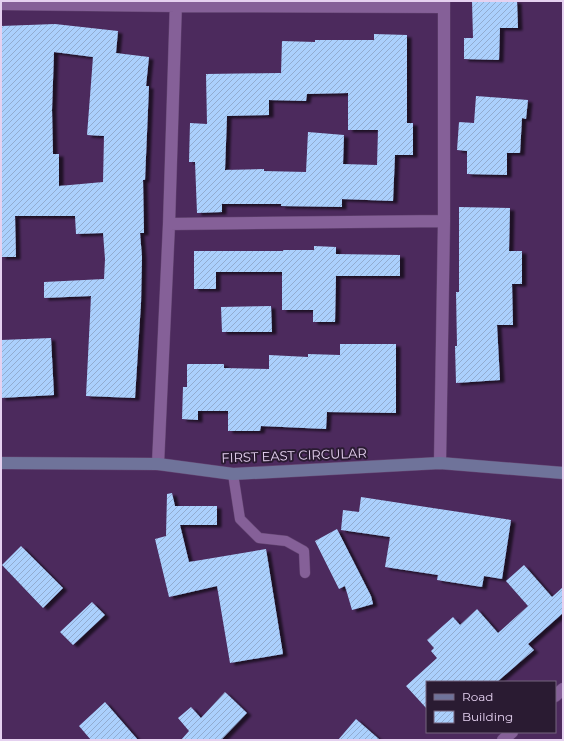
<svg xmlns="http://www.w3.org/2000/svg" width="564" height="741" font-family="Montserrat,sans-serif">
	<style>
		.building { fill: url(#building-hatch); fill-rule: evenodd; filter: url(#shadow) }
		.lines { fill: none; stroke-linecap: round; stroke-linejoin: round }
		.lane-casing { stroke: #634571; stroke-width: 11 }
		.street-casing { stroke: #634571; stroke-width: 13 }
		.secondary-casing { stroke: #634571; stroke-width: 13 }
		.lane { stroke: #856098; stroke-width: 10 }
		.street { stroke: #856098; stroke-width: 12 }
		.secondary { stroke: #6f739a; stroke-width: 12 }
		.labels { text-anchor: middle; stroke-width: 4; stroke-linejoin: round; paint-order: stroke }
		.street-label { font-size: 13px; fill: #e5d1f0; stroke: #2a1b32 }
	</style>
	<defs>
		<pattern id="building-hatch" width="6" height="6" patternUnits="userSpaceOnUse"><rect width="6" height="6" fill="#abd0fd"/><path d="M-1 1l2-2M0 6l6-6M5 7l2-2" fill="none" stroke="#92acd0"/></pattern>
		<filter id="shadow"><feDropShadow dx="4.5" dy="2.5" stdDeviation="1" flood-color="#0009"/></filter>
	</defs>
	<rect width="100%" height="100%" fill="#4c2a5d"/>
	<path class="building" d="M472,1H517L518,28H500L499,60L464,59V38H473Z
		M55,24L118,31L116,53L149,57L146,86H149L145,180H143L144,233H140L142,257L141,303L135,398L86,396L91,296L44,298V282L104,279L105,259L103,233L76,234L75,216H15L16,257H1V26ZM54,52L93,57L87,135L104,136L103,182L59,186V154H53L52,110Z
		M374,34L407,35V123H413V155H395L393,201L342,199V207L281,206V204H222V212L197,213L195,162H189L190,123L207,124L206,74L281,73L282,41L315,42V40H374ZM348,93V130H378L377,165L343,164L344,135L308,132L306,172L264,171V169L225,170L227,116L269,115V100L306,101L307,94Z
		M476,96L528,100L526,119L522,118L520,153H507V175L467,174V151L457,150L459,122L474,123Z
		M459,207L510,208L509,251H522V284H512L513,325H497L500,380L456,383L455,346H457L456,292H459Z
		M314,246L336,247V254L400,255V276H336L335,322H313V310H282V272H216V289H194V251H283V250H314Z
		M271,306L272,332H222L221,307Z
		M51,338L54,395L1,398V340Z
		M340,344H396V413L327,412L326,429L261,426L260,431H228V411H198V420L182,419L183,387H187V364H224V368L269,369V355L308,357V354L340,355Z
		M172,493L175,506H217V525H180L189,562L266,549L283,654L230,663L217,586L169,597L155,539L166,536L167,494Z
		M361,497L511,520L502,579L484,576L482,587L437,580L438,575L385,567L390,537L341,530L343,510L359,512Z
		M337,529L371,596L373,604L352,610L345,586L339,589L315,541Z
		M21,546L63,588L43,608L2,565Z
		M524,565L552,597L563,587V613L528,644L534,650L497,682H427V709L406,686L437,658L431,651L434,648L427,640L453,617L460,625L477,609L498,633L528,606L506,581Z
		M92,602L105,615L73,645L60,632Z
		M225,692L247,713L221,740H181L189,731L178,718L191,707L201,718Z
		M105,702L138,740H91L79,726Z
		M356,719L380,740H338Z"/>
	<g class="lines">
		<g class="lane-casing">
			<path id="lane" d="M233,474L240,519L259,538L286,541L304,551L305,573"/>
		</g>
		<g class="street-casing">
			<path id="street" d="M1,4L176,6L444,7
				M169,224L444,221
				M440,463L444,221V1
				M158,464L169,224L176,1
				M555,696L563,689
				M503,740L512,732"/>
		</g>
		<g class="secondary-casing">
			<path id="secondary" d="M1,463L158,464L233,474L440,463L563,473"/>
		</g>
		<use href="#lane" class="lane"/>
		<use href="#street" class="street"/>
		<use href="#secondary" class="secondary"/>
	</g>
	<g class="labels">
		<g class="street-label">
			<text transform="translate(294 455) rotate(-2)" y="5">FIRST EAST CIRCULAR</text>
		</g>
	</g>
	<rect width="564" height="741" fill="none" stroke="#e5d1f0" stroke-width="4"/>
	<rect x="426" y="681" width="130" height="52" fill="#2a1b32" stroke="#75647e"/>
	<rect x="434" y="694" width="20" height="6" fill="#6f739a" stroke="#75647e"/>
	<text x="462" y="701" font-size="12" fill="#e5d1f0">Road</text>
	<rect x="434" y="711" width="20" height="12" fill="url(#building-hatch)" stroke="#75647e"/>
	<text x="462" y="721" font-size="12" fill="#e5d1f0">Building</text>
</svg>
